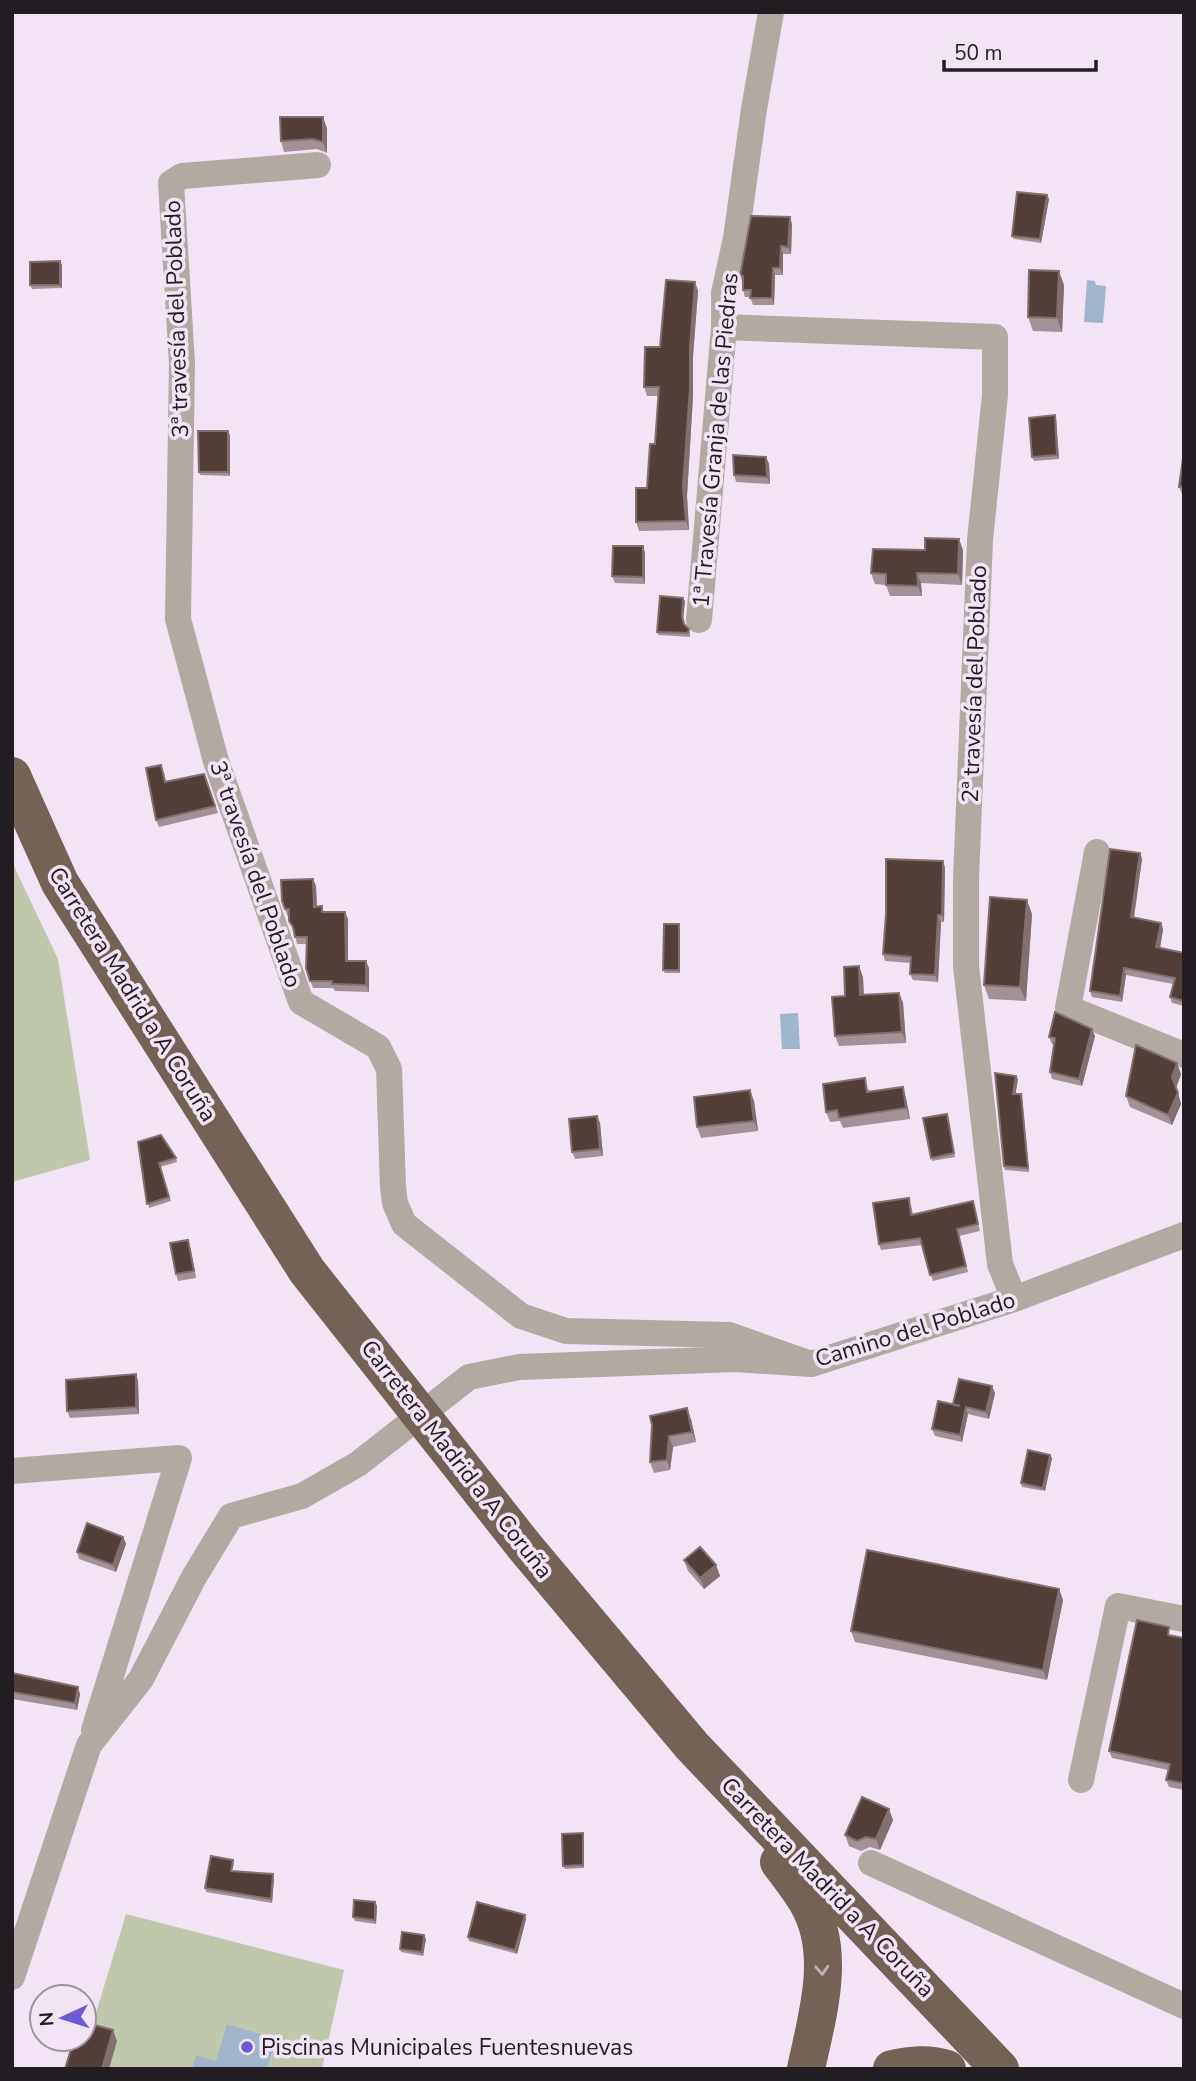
<svg xmlns="http://www.w3.org/2000/svg" width="1196" height="2081" font-family="'Nunito Sans',sans-serif">
	<style>
		.green { fill: #bfc7ac }
		.water { fill: #a0b4cc }
		.lines { fill: none; stroke-linecap: round; stroke-linejoin: round }
		.minor { stroke: #b2a9a3; stroke-width: 26 }
		.highway { stroke: #736255; stroke-width: 38 }
		.wall { fill: #a29197 }
		.shaded-wall { fill: #827071 }
		.building { fill: #523f39; stroke: #827071; stroke-width: 2 }
		.oneway { stroke: #bfafb5 }
		.poi-dot { fill: #6b5ad4; stroke: #f2e3f5; stroke-width: 2.5 }
		.labels { text-anchor: middle; stroke-width: 7; stroke-linejoin: round; paint-order: stroke }
		.street-label { font-size: 23px; fill: #221c23; stroke: #f2e3f5 }
		.poi-label { font-size: 23px; fill: #221c23; stroke: #f2e3f5; text-anchor: start }
	</style>
	<rect width="100%" height="100%" fill="#f2e3f5"/>
	<path class="green" d="M12,862L58,959L90,1160L12,1182Z
		M126,1914L344,1970L322,2069H79Z"/>
	<path class="water" d="M1087,280L1095,281L1096,285L1106,286L1103,323L1084,322Z
		M798,1013L800,1049H782L780,1014Z
		M227,2024L276,2039L267,2069H192L196,2055L216,2061Z"/>
	<g class="lines">
		<path class="minor" d="M318,165L182,176L171,183L182,363L178,619L216,761L301,1002L378,1047L389,1069L393,1187L395,1203L404,1224L521,1316L566,1331L729,1335L811,1364
			M724,327L995,337V395L980,540L966,878V966L1000,1264L1014,1299
			M699,620L724,327V293L736,238L754,109L771,12
			M1097,852L1068,1008L1184,1055
			M12,1471L179,1458L94,1730
			M1081,1780L1118,1606L1184,1619
			M871,1863L1184,2006
			M12,1977L89,1745L141,1679L194,1577L231,1516L302,1496L358,1464L469,1377L519,1367L736,1359L811,1364L1014,1299L1184,1235"/>
		<path class="highway" d="M12,776L60,883L307,1271L525,1547L692,1746L1000,2069
			M779,1862C789,1875 800,1889 808,1903C837,1954 817,2016 806,2069
			M892,2069C911,2065 929,2063 947,2069"/>
	</g>
	<path class="wall" d="M327,128V153L317,149L284,152L281,141Z
		M1047,195L1049,199L1041,243L1014,239L1012,236Z
		M792,224L791,254H783V275H775L774,305H753L750,297H745L743,290V283L740,276Z
		M60,261L62,265V288L32,289L30,285Z
		M695,282L698,291L693,356V396L687,496L689,530L639,531L636,522L647,488L655,444L658,396H647L644,387L660,347Z
		M1064,285L1062,332L1033,331L1028,317Z
		M1056,419L1059,459L1034,461L1032,457Z
		M230,435V476L200,475L199,472Z
		M1184,451V494H1182L1179,487Z
		M766,457L769,464L770,484L736,482L734,475Z
		M643,546L645,553V584L615,583L612,576Z
		M963,550L962,585L921,583L922,596H890L886,585L875,584L871,573Z
		M683,598L685,601L683,619L684,624L689,629L690,633V637L659,635L657,632Z
		M164,772L166,782L204,774L218,813L159,827L156,820Z
		M1140,853L1142,859L1134,918L1161,923L1163,929L1160,948L1184,953V1006L1172,1003L1170,997L1173,984L1126,975L1122,1002L1092,997L1090,991Z
		M943,861L945,868L944,922H941L938,982L913,980L910,974L911,963L885,961L883,954Z
		M313,879L316,886L317,907L322,906L324,912L348,919V961L369,968V992L335,991L333,988H313L306,968L307,944H297L294,931L289,921V916L288,917L282,901Z
		M1032,914L1026,1001L989,999L984,985Z
		M679,924L680,927V973H665L663,970Z
		M863,977L864,995L899,993L903,1003L906,1043L839,1046L835,1036L845,996Z
		M1095,1036L1082,1086L1052,1079L1050,1072L1054,1045L1052,1044L1049,1037Z
		M995,1073L1018,1079L1015,1094L1022,1098L1029,1172L1005,1170L1004,1166Z
		M1181,1074L1176,1088L1181,1104L1172,1125L1130,1107L1126,1096Z
		M869,1089V1092L906,1098L910,1119L843,1128L840,1121L830,1122L826,1112Z
		M754,1101L758,1131L701,1138L697,1127Z
		M597,1116L600,1123L603,1156L575,1159L572,1152Z
		M948,1117L955,1157L932,1161L931,1158Z
		M138,1142L176,1158L177,1162L160,1167L171,1201L149,1208Z
		M973,1201L980,1231L959,1236L968,1272L933,1281L922,1245L881,1250L879,1244L911,1205L913,1215Z
		M190,1247L196,1278L178,1281L176,1274Z
		M136,1374L138,1381L139,1414L70,1418L67,1411Z
		M995,1393L989,1419L968,1414L962,1442L935,1436L932,1429L953,1405Z
		M691,1419L696,1442L673,1447L670,1470L654,1473L650,1462L652,1425Z
		M1050,1455L1052,1458L1045,1491L1022,1487L1021,1483Z
		M123,1537L126,1544L116,1572L79,1559L77,1552Z
		M684,1560L716,1565L720,1576L704,1589L688,1571Z
		M1059,1589L1063,1600L1047,1680L855,1642L851,1631Z
		M1172,1634V1635L1184,1638V1790L1169,1787L1166,1780L1168,1770L1112,1758L1109,1751Z
		M12,1673L80,1694L77,1710L12,1699Z
		M893,1820L880,1850L870,1847L861,1851L849,1846L845,1835Z
		M584,1837V1868L565,1869L563,1866Z
		M233,1860L234,1864L232,1871L273,1874L274,1878L272,1903L206,1892L205,1888Z
		M375,1902L377,1906L376,1924L355,1921L353,1917Z
		M526,1919L517,1954L469,1941L468,1937Z
		M426,1939L423,1956L401,1952L400,1949Z"/>
	<path class="shaded-wall" d="M323,117L327,128V153L323,142Z
		M1047,195L1049,199L1041,243L1040,239Z
		M790,217L792,224L791,254L788,247Z
		M781,246L783,254V275L780,268Z
		M60,261L62,265V288L60,285Z
		M773,268L775,275L774,305L772,298Z
		M1059,271L1064,285L1062,332L1057,318Z
		M695,282L698,291L693,356V396L687,496L689,530L686,521L683,487L690,347Z
		M1055,415L1056,419L1059,459L1057,455Z
		M228,431L230,435V476L228,472Z
		M766,457L769,464L770,484L767,477Z
		M959,539L963,550L962,585L958,574Z
		M643,546L645,553V584L643,577Z
		M917,573L921,583L922,596L918,586Z
		M683,598L685,601L683,619L682,616Z
		M1140,853L1142,859L1133,923L1131,917Z
		M943,861L945,868L944,922L942,915Z
		M313,879L316,886L317,914L314,907Z
		M1027,900L1032,914L1026,1001L1020,987Z
		M345,912L348,919V968L346,961Z
		M938,915L941,922L938,982L935,975Z
		M1161,923L1163,929L1159,954L1156,947Z
		M679,924L680,927V973L679,970Z
		M366,961L369,968V992L366,985Z
		M859,966L863,977L864,1005L860,995Z
		M1124,968L1126,975L1122,1002L1120,996Z
		M899,993L903,1003L906,1043L902,1032Z
		M1092,1029L1095,1036L1082,1086L1079,1079Z
		M1177,1063L1181,1074L1176,1088L1172,1077Z
		M1016,1076L1018,1079L1015,1097L1013,1094Z
		M903,1087L906,1098L910,1119L906,1108Z
		M750,1090L754,1101L758,1131L754,1121Z
		M1178,1093L1181,1104L1172,1125L1168,1115Z
		M1021,1094L1022,1098L1029,1172L1028,1168Z
		M597,1116L600,1123L603,1156L600,1149Z
		M188,1240L190,1247L196,1278L194,1271Z
		M136,1374L138,1381L139,1414L136,1407Z
		M992,1386L995,1393L989,1419L986,1412Z
		M966,1407L968,1414L962,1442L960,1435Z
		M687,1408L691,1419L696,1442L692,1432Z
		M669,1436L673,1447L670,1470L667,1460Z
		M1050,1455L1052,1458L1045,1491L1043,1488Z
		M123,1537L126,1544L116,1572L113,1565Z
		M716,1565L720,1576L704,1589L700,1578Z
		M1059,1589L1063,1600L1047,1680L1043,1670Z
		M78,1687L80,1694L77,1710L75,1703Z
		M889,1809L893,1820L880,1850L876,1839Z
		M583,1833L584,1837V1868L583,1865Z
		M273,1874L274,1878L272,1903L271,1899Z
		M375,1902L377,1906L376,1924L375,1920Z
		M525,1915L526,1919L517,1954L515,1950Z
		M424,1935L426,1939L423,1956L422,1952Z
		M113,2030L117,2041L109,2069H102Z"/>
	<path class="building" d="M280,117H323V142L313,139L281,141Z
		M1017,192L1047,195L1040,239L1012,236Z
		M751,216L790,217L788,247L781,246L780,268H773L772,298H750L751,290H743V276H740Z
		M60,261V285H30V262Z
		M1029,270L1059,271L1057,318L1028,317Z
		M666,280L695,282L690,347V387L683,487L686,521L636,522V488H647L650,444H655L659,387H644L645,347H660Z
		M1055,415L1057,455L1032,457L1029,418Z
		M198,431H228V472H199Z
		M1184,451V486L1179,487Z
		M733,455L766,457L767,477L734,475Z
		M925,538L959,539L958,574L917,573L918,586L886,585V574L871,573L873,549L925,550Z
		M613,546H643V577L612,576Z
		M660,596L683,598L682,616L684,624L689,629L688,633L657,632Z
		M161,765L165,782L204,774L215,806L156,820L146,768Z
		M1110,849L1140,853L1131,917L1161,923L1156,947L1184,953V1001L1170,997L1175,978L1124,968L1120,996L1090,991Z
		M886,859L943,861L942,915H938L935,975L910,974L911,957L883,954L886,914Z
		M313,879L314,907L322,906V912H345L346,961H366V985L332,984V981H310L306,968L307,937H295L293,927L289,921V909H285L282,901L281,880Z
		M990,897L1027,900L1020,987L984,985Z
		M664,924H679V970H663Z
		M859,966L860,995L899,993L902,1032L835,1036L832,997L845,996L844,967Z
		M1055,1012L1092,1029L1079,1079L1050,1072L1055,1038L1049,1037Z
		M1136,1045L1177,1063L1172,1077L1178,1093L1168,1115L1126,1096Z
		M995,1073L1016,1076L1013,1094H1021L1028,1168L1004,1166Z
		M865,1078L867,1092L903,1087L906,1108L839,1118L837,1110L826,1112L823,1084Z
		M750,1090L754,1121L697,1127L694,1097Z
		M947,1114L954,1153L931,1158L923,1118Z
		M597,1116L600,1149L572,1152L569,1119Z
		M161,1135L176,1158L159,1163L169,1197L147,1204L138,1142Z
		M909,1198L911,1215L973,1201L978,1224L957,1229L966,1266L930,1275L920,1238L879,1244L873,1203Z
		M188,1240L194,1271L176,1274L170,1243Z
		M136,1374V1407L67,1411L66,1380Z
		M959,1379L992,1386L986,1412L966,1407L960,1435L932,1429L938,1401L960,1406L953,1404Z
		M687,1408L692,1432L669,1436L667,1460L650,1462L652,1425L650,1416Z
		M1028,1450L1050,1455L1043,1488L1021,1483Z
		M87,1523L123,1537L113,1565L77,1552Z
		M700,1547L716,1565L700,1578L684,1560Z
		M867,1550L1059,1589L1043,1670L851,1631Z
		M1137,1620L1169,1627L1168,1635L1184,1638V1783L1166,1780L1170,1764L1109,1751Z
		M12,1673L78,1687L75,1703L12,1692Z
		M862,1797L889,1809L876,1839L866,1837L857,1841L845,1835Z
		M583,1833V1865L563,1866L562,1834Z
		M211,1856L233,1860L231,1871L273,1874L271,1899L205,1888Z
		M354,1900L375,1902V1920L353,1917Z
		M477,1902L525,1915L515,1950L468,1937Z
		M402,1932L424,1935L422,1952L400,1949Z
		M84,2022L113,2030L102,2069H65L74,2039H84Z"/>
	<defs><path id="oneway-chevron" d="M-2-3.5L2.5 0L-2 3.5" fill="none" stroke-width="1.6" stroke-linecap="round" stroke-linejoin="round" transform="scale(1.75)"/></defs>
	<use class="oneway" href="#oneway-chevron" transform="translate(822 1970) rotate(87)"/>
	<circle class="poi-dot" cx="247" cy="2047" r="7"/>
	<g class="labels">
		<g class="street-label">
			<text transform="translate(176 319) rotate(-92)" y="8">3ª travesía del Poblado</text>
			<text transform="translate(715 440) rotate(-85)" y="8">1ª Travesía Granja de las Piedras</text>
			<text transform="translate(974 684) rotate(-88)" y="8">2ª travesía del Poblado</text>
			<text transform="translate(256 874) rotate(71)" y="8">3ª travesía del Poblado</text>
			<text transform="translate(133 994) rotate(58)" y="8">Carretera Madrid a A Coruña</text>
			<text transform="translate(915 1329) rotate(-17)" y="8">Camino del Poblado</text>
			<text transform="translate(457 1459) rotate(52)" y="8">Carretera Madrid a A Coruña</text>
			<text transform="translate(828 1887) rotate(46)" y="8">Carretera Madrid a A Coruña</text>
		</g>
		<g class="poi-label">
			<text x="261" y="2055">Piscinas Municipales Fuentesnuevas</text>
		</g>
	</g>
	<rect width="1196" height="2081" fill="none" stroke="#221c23" stroke-width="28"/>
	<g transform="translate(63 2018) rotate(266)"><circle r="33" fill="#f2e3f5" stroke="#9f93a1" stroke-width="2"/>
	<path d="M0-5L12 26L0 18L-12 26Z" fill="#6b5ad4"/>
	<text y="-10" font-size="19" font-weight="bold" text-anchor="middle" fill="#221c23">N</text>
	</g>
	<path d="M944 60v10h152v-10" fill="none" stroke="#221c23" stroke-width="3.5"/>
	<text x="954" y="60" font-size="21" fill="#221c23" stroke="#f2e3f5" stroke-width="5" paint-order="stroke">50 m</text>
</svg>
